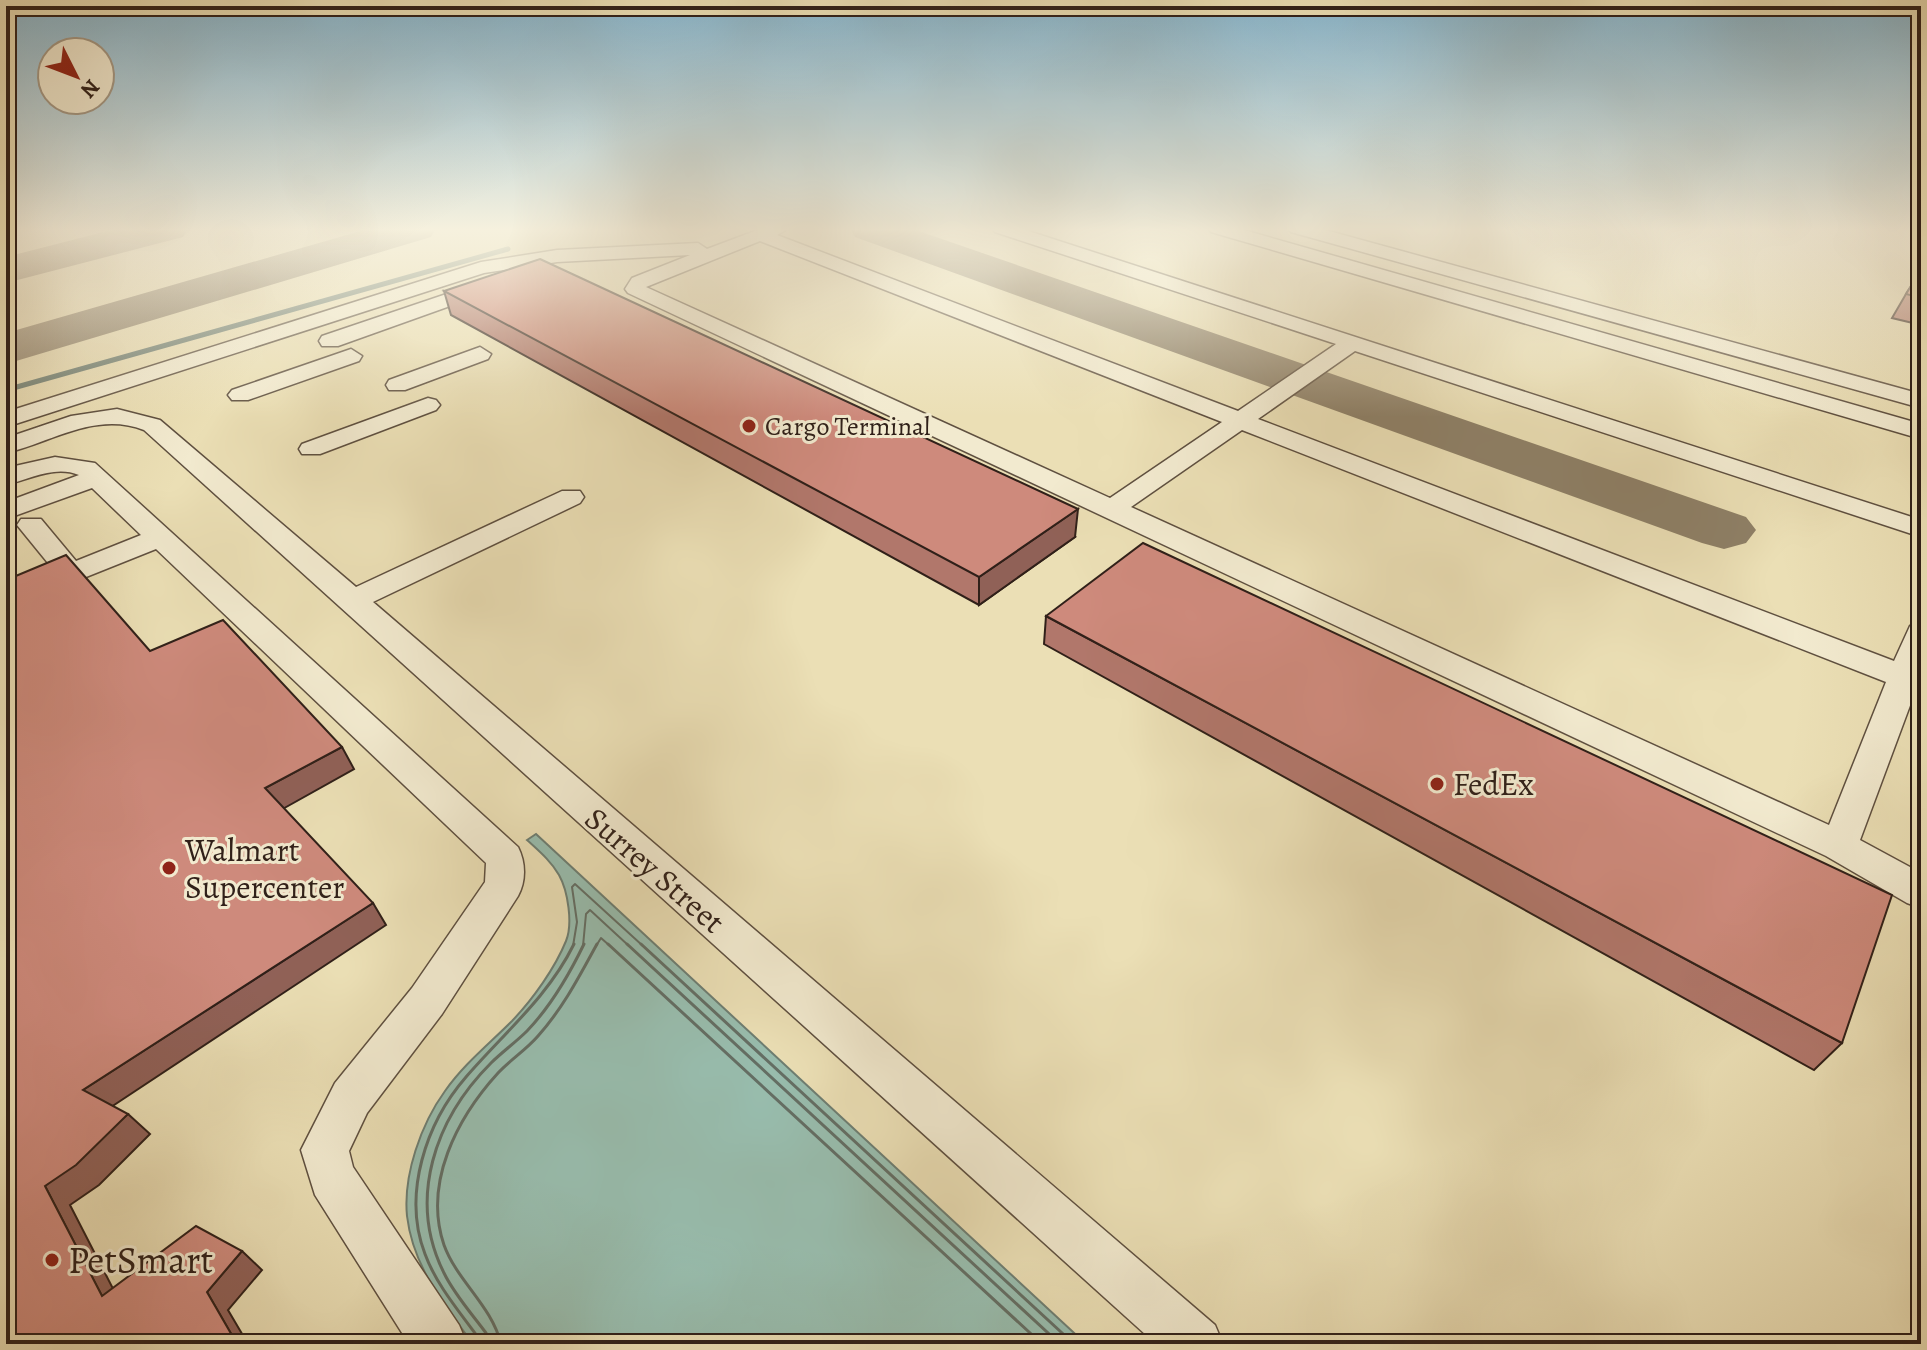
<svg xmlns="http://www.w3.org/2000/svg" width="1927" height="1350" font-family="Alegreya,serif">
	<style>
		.water { fill: #98bdae; stroke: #6e7e72; stroke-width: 2 }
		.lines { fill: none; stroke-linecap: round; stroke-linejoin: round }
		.shore-far1 { stroke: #646e64; stroke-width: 2 }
		.shore { stroke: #646e64; stroke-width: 3 }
		.stream { stroke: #6e7e72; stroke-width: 5 }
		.taxiway { fill: #8e8067; fill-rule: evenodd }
		.minor-casing { stroke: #5f5040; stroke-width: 3 }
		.minor { fill: #f2eacf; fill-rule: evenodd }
		.wall { fill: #b1776b; stroke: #302019; stroke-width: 2 }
		.shaded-wall { fill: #906157; stroke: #302019; stroke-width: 2 }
		.building { fill: #ce8a7c; stroke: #302019; stroke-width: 2 }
		.poi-dot { fill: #8f2418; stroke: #f2eacf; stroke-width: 3 }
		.labels { text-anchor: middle; stroke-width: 6; stroke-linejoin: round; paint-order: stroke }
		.far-poi-label { font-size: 26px; fill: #302019; stroke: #f2eacf; text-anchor: start }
		.poi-label { font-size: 32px; fill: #302019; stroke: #f2eacf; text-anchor: start }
		.street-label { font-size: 32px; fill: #302019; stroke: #f2eacf }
		.near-poi-label { font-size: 38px; fill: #302019; stroke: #f2eacf; text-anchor: start }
	</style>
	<rect width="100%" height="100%" fill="#ebdfb5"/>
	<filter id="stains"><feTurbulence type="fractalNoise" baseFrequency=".0025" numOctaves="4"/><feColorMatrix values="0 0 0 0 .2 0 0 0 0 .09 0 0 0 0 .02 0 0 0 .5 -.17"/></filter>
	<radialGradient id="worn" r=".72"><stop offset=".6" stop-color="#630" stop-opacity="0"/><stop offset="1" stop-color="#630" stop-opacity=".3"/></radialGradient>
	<path class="water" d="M536,834L1086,1344H473C444,1304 413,1267 407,1216C403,1175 421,1124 445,1091C464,1064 489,1044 512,1021C533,999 555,968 566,941C573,924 568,891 559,875C551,861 539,851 527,840Z"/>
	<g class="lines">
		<path class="shore-far1" d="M573,946L577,922L572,887L575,884L643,946
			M583,946L586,914L590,910L629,946
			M596,946L601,938L610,946"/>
		<path class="shore" d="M608,944L1042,1344
			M627,944L1060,1344
			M641,944L1074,1344
			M478,1344L477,1336C458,1310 436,1284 425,1254C402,1194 426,1123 466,1077C504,1033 548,997 574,944
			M489,1344L486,1333C472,1314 454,1294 444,1273C407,1199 435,1119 491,1063C502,1052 516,1042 527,1031C551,1006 569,975 584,944
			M501,1344C492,1306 457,1281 444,1245C423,1183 457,1118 498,1073C510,1060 526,1050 538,1036C563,1008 579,977 597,944"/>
		<path class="stream" d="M6,390L508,249"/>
		<path class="taxiway" d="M119,228H188L183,237L6,283V257Z
			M371,228H436L431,237L6,364V333Z
			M850,228H910L1746,517L1756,530L1746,543L1724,549L1702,543L855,237Z"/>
		<g class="minor-casing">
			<path id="minor" d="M763,228H789L777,235L1238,411L1336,344L995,232L992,228H1019L1921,520V537L1355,351L1258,419L1894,661L1910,626L1921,623V694L1915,692L1860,840L1921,873V908L1907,903L1826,856L628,293L625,289L632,278L690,255L557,262L484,273L6,427V412L481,262L557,250L698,243L707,249ZM760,241L1222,422L1110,498L646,287ZM1242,430L1886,682L1829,825L1131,507Z
				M1208,228H1237L1921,424V439L1211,232Z
				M1288,228H1318L1921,394V408L1291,232Z
				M485,281L495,287L492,291L338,346H322L319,341L322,336Z
				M480,347L491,354L488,359L405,390H389L386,385L389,380Z
				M351,349L362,356L359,361L248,400H232L228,395L232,390Z
				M428,398L436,400L440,405L436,410L320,454H302L299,449L302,444Z
				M117,409L160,420L356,587L562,491H580L584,497L580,503L373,602L1215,1325L1223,1344H1156L144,430C96,411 52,442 6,453V438L71,416Z
				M55,457L95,463L518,847C526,863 526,881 518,896L442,1014L367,1113L349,1151L353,1167L459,1325L467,1344H409L315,1195L301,1150L335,1083L412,988L485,882L486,863L156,549L81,579L71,582L61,579L17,525L21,519H41L76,561L141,535L92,488L6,519V502L79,475C55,465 30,479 6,485V468Z"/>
		</g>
		<use href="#minor" class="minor"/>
	</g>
	<path class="wall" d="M1921,270V325L1892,318L1906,294Z
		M444,291L1075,537L979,605L451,315Z
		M1046,616L1842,1043L1814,1070L1044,644Z"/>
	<path class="shaded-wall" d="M1078,509L1075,537L979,605V577Z
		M342,747L354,769L279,811L265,788Z
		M373,903L386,925L105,1111L83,1090Z
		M128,1114L150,1134L99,1185L70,1205L126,1314L102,1296L45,1186Z
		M242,1251L262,1270L228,1310L248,1344H237L207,1292Z"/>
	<path class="building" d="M540,259L1078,509L979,577L444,291Z
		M1921,270V298L1906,294Z
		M1143,543L1892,895L1842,1043L1046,616Z
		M66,555L150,651L223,620L342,747L265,788L373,903L83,1090L128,1114L76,1165L45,1186L102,1296L196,1226L242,1251L207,1292L237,1344H6V572L11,578Z"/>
	<linearGradient id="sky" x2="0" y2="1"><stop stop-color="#88b8d1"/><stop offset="0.55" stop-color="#f6f1de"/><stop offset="1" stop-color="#f6f1de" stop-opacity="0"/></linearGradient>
	<rect width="1927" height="417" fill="url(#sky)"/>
	<g class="poi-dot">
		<circle cx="749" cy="426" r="8"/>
		<circle cx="1437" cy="784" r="8"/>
		<circle cx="169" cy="868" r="8"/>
		<circle cx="52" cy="1260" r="8"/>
	</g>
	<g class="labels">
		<g class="far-poi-label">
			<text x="765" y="435">Cargo Terminal</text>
		</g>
		<g class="poi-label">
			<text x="1453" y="795">FedEx</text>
			<text x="185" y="861">Walmart<tspan x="185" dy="37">Supercenter</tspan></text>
		</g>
		<g class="street-label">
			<text transform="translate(655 870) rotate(41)" y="11">Surrey Street</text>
		</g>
		<g class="near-poi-label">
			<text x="68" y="1273">PetSmart</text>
		</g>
	</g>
	<rect width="1927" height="1350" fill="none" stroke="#ebdfb5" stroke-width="32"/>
	<rect x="8" y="8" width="1911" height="1334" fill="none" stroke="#302019" stroke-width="4"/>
	<rect x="16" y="16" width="1895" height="1318" fill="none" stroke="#302019" stroke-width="2"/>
	<g transform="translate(76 76) rotate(132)"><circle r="38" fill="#f2eacf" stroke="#a49986" stroke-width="2"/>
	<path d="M0-6L14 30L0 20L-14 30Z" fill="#8f2418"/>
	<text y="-12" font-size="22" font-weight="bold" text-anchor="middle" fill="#302019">N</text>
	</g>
	<rect width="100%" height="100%" filter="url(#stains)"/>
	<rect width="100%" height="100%" fill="url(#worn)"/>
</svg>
